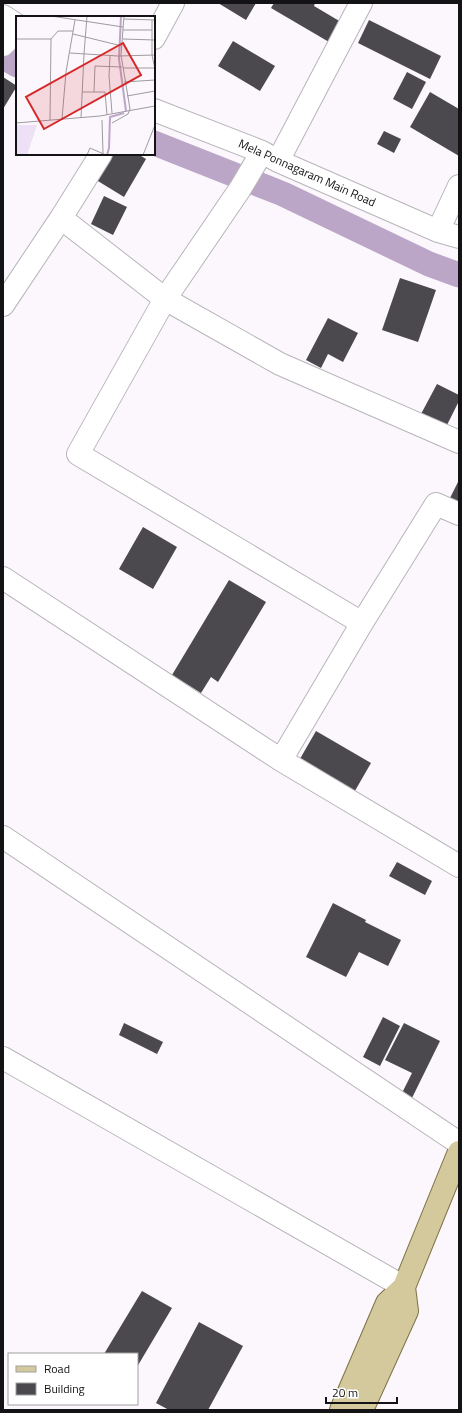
<svg xmlns="http://www.w3.org/2000/svg" width="462" height="1413" font-family="'Titillium Web',sans-serif">
	<style>
		.lines { fill: none; stroke-linecap: round; stroke-linejoin: round }
		.canal { stroke: #bca6c7; stroke-width: 25 }
		.building { fill: #4b494d }
		.minor-casing { stroke: #b8b5ba; stroke-width: 24 }
		.major-casing { stroke: #7d7243; stroke-width: 24 }
		.minor { stroke: #fff; stroke-width: 22 }
		.major { stroke: #d3c99d; stroke-width: 22 }
		.labels { text-anchor: middle; stroke-width: 4; stroke-linejoin: round; paint-order: stroke }
		.street-label { font-size: 12px; fill: #131214; stroke: #fff }
		.inset-river { fill: none; stroke: #bca6c7; stroke-width: 2 }
		.inset-road { fill: none; stroke: #9e9ba0; stroke-width: 1 }
		.view { fill: #d62828; fill-opacity: 0.15; stroke: #d62828; stroke-width: 2 }
		.inset-edge { fill: none; stroke: #131214; stroke-width: 2 }
	</style>
	<rect width="100%" height="100%" fill="#fbf7fd"/>
	<g class="lines">
		<path class="canal" d="M3,57L17,65
			M154,143L283,194L429,264L459,275"/>
	</g>
	<path class="building" d="M218,3H256L246,20Z
		M274,3H315L314,6L341,22L329,42L271,8Z
		M369,20L441,56L430,79L358,43Z
		M233,41L275,66L260,91L218,66Z
		M407,72L426,82L412,109L393,99Z
		M3,77L17,86L3,109Z
		M430,92L459,109V156L410,127Z
		M384,131L401,139L394,153L377,144Z
		M107,154H138L146,159L124,197L93,178Z
		M104,196L127,207L113,235L91,224Z
		M400,278L436,290L418,342L382,330Z
		M328,318L358,333L343,362L328,354L321,368L306,360Z
		M437,384L459,395V401L446,427L421,414Z
		M459,480V507L448,502Z
		M143,527L177,547L153,589L119,569Z
		M229,580L266,602L218,682L211,677L201,693L172,675Z
		M316,731L371,763L352,796L297,764Z
		M397,862L432,881L425,895L389,876Z
		M333,903L366,920L365,922L401,940L388,966L359,952L346,977L306,957Z
		M383,1017L400,1026L380,1066L363,1057Z
		M124,1023L163,1042L157,1054L119,1035Z
		M404,1023L440,1041L412,1098L402,1093L412,1073L385,1060Z
		M142,1291L172,1308L137,1367V1354H104Z
		M199,1322L243,1346L208,1410H169L156,1403Z"/>
	<g class="lines">
		<g class="minor-casing">
			<path id="minor" d="M3,16L17,25
				M154,38L173,3
				M3,45L17,31
				M154,110L262,152L278,161L438,231L459,237
				M262,152L240,189L165,299L78,454L362,623
				M278,161L361,3
				M61,218L165,299L280,364L459,442
				M438,231L459,186
				M3,305L61,218L101,154
				M3,578L281,760L459,866
				M281,760L362,623L436,504L459,514
				M3,837L459,1143
				M3,1058L404,1287"/>
		</g>
		<g class="major-casing">
			<path id="major" d="M341,1410L387,1303L404,1287L459,1152
				M362,1410L407,1311L404,1287"/>
		</g>
		<use href="#minor" class="minor"/>
		<use href="#major" class="major"/>
	</g>
	<g class="labels">
		<g class="street-label">
			<text transform="translate(307 173) rotate(24)" y="4">Mela Ponnagaram Main Road</text>
		</g>
	</g>
	<g transform="translate(16 16)">
		<rect width="139" height="139" fill="#fbf7fd"/>
		<path d="M0,109H21L11,139H0Z" fill="#eee0f6"/>
		<path class="inset-river" d="M105,0L103,43L110,95M91,139L93,132L94,101L108,97"/>
		<path class="inset-road" d="M35,0L107,11M108,3L139,4M136,4V39L139,53M107,14H136M57,18L106,30M0,23H35M107,23L139,24M54,37L102,40L139,39M68,38L71,0M94,40L93,60L96,97M107,52H138M108,66L139,64M66,76H89L91,99M78,76L79,50L106,51M111,80L139,75M65,102L68,38M46,103L50,56L59,4M34,104L35,23L42,15H57M86,104L87,137M0,107L84,100L139,90M96,107L112,98L114,93L105,39L108,0M71,139L74,132L90,139M127,139L139,109"/>
		<path class="view" d="M107,27L125,59L28,113L10,81Z"/>
		<rect width="139" height="139" class="inset-edge"/>
	</g>
	<rect width="462" height="1413" fill="none" stroke="#131214" stroke-width="8"/>
	<rect x="8" y="1353" width="130" height="52" fill="#ffffff" stroke="#a1a0a1"/>
	<rect x="16" y="1366" width="20" height="6" fill="#d3c99d" stroke="#a1a0a1"/>
	<text x="44" y="1373" font-size="12" fill="#131214">Road</text>
	<rect x="16" y="1383" width="20" height="12" fill="#4b494d" stroke="#a1a0a1"/>
	<text x="44" y="1393" font-size="12" fill="#131214">Building</text>
	<path d="M326 1397v6h71v-6" fill="none" stroke="#131214" stroke-width="2"/>
	<text x="332" y="1397" font-size="12" fill="#131214" stroke="#ffffff" stroke-width="3" paint-order="stroke">20 m</text>
</svg>
